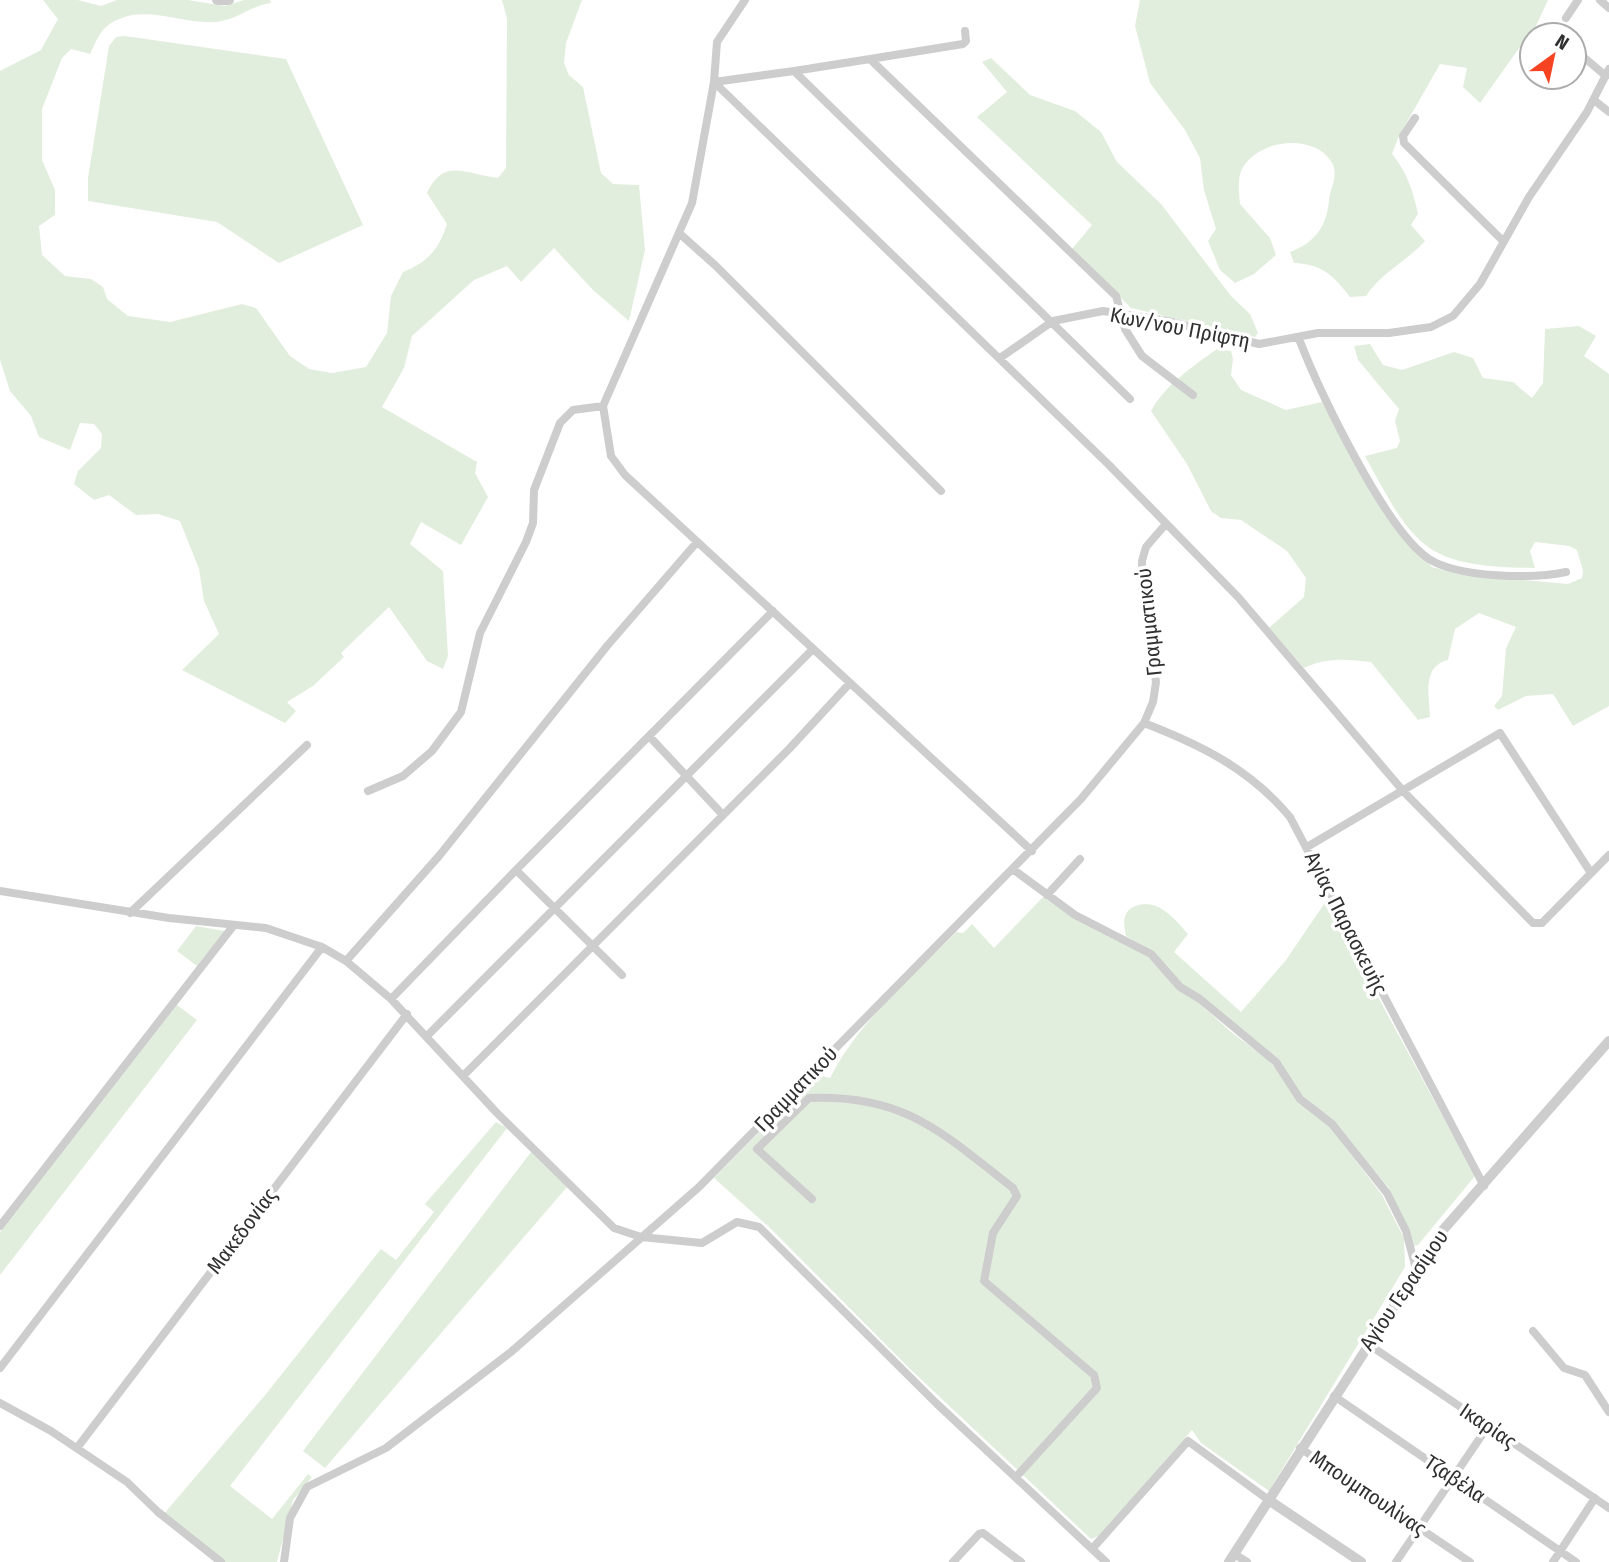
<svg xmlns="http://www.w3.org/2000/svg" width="1609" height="1562" font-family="'Fira Sans Condensed',sans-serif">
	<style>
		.green { fill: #e2eedd }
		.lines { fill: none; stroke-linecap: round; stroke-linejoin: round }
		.minor { stroke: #cdcdcd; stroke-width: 8 }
		.tertiary { stroke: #cdcdcd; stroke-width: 10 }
		.labels { text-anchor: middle; stroke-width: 7; stroke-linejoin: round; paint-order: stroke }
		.street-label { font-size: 21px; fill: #303030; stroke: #fff }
	</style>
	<rect width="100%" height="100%" fill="#fff"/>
	<path class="green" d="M43,0H78L101,6L117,0H188L225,6L244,0H270L271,3C252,5 237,20 216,22C179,25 139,0 106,27C99,33 94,46 90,54L71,49L62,58L42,109V160L55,190V215L39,226L42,255L65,276L91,279L103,287L107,299L128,316L170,322L242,304L256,308L290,356L309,369L332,373L366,367L387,333L391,296L403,272C428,262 439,249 447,224L427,193C444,157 465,174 498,178L506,168L507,19L502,0H582L566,43L564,63L569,75L583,87L601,173L613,184L639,185L645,250L629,321L593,290L554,248L521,282L507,266L474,280L412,336L404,368L382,407L477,462L475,473L488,497L461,545L421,522L410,544L443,571L448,656L443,669L427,661L389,607L341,653L344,657L313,686L287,702L296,711L285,723L182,670L219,634L204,601L199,569L180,521L158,514L136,515L109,495L94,500L74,484L78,471L101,448L102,434L94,424L80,423L70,450L39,437L31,416L10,391L0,360V71L41,50L58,19Z
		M1140,0H1548L1536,26L1545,32L1543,35H1532V51L1520,47L1480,103L1463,87L1467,68L1440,64L1399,136L1392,154C1407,172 1413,191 1418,214L1411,225L1425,241C1406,262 1382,272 1366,296L1350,297C1334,276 1322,264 1294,263L1290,252C1314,243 1327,227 1329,200C1330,188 1339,176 1332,163C1315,133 1260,139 1243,167C1237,177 1239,193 1240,204L1270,238L1276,255L1254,274L1235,283L1220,270L1208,241L1216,229L1204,190L1200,158L1185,130L1150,83L1135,26Z
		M125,36L286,59L363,225L279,263L217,222L88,201V178L109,46L116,37Z
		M991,58L1030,95L1075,111L1101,132L1117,162L1161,204L1231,296L1250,314L1258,333L1255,337L1131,308L1072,249L1092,225L977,117L1007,92L982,62Z
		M1579,326L1596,336L1584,356L1609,374V706L1573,726L1553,694L1526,696L1498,710L1494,706L1502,696L1506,648L1516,627L1479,613L1455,629L1448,660C1422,666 1429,696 1430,717L1418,720L1371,662C1348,659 1325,657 1304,668L1269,628L1304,597L1306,578L1287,551L1241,520L1221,518L1211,511L1187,464L1151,411C1166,384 1192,367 1217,349L1231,351L1233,359L1231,375L1241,390L1286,410L1322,402L1376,497L1432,567L1458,574L1568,584L1582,578L1583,571L1577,550L1569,546L1535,542L1530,551L1535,568C1424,567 1415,548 1365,456L1397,448L1400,441L1395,421L1399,409L1358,360L1354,346L1370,344L1383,365L1402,370L1454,352L1473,358L1483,378L1513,382L1532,398L1543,383L1545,329Z
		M1043,897L1071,916L1144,953L1231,1032L1266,1058L1330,1127L1382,1195L1404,1238L1405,1267L1269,1491L1201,1443L1192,1430L1099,1536L1091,1539L910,1369L770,1228L714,1178L816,1074L830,1078C859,1021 911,978 956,932L963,933L972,924L994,948Z
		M1326,901L1475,1176L1418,1245L1414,1246L1389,1188L1331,1120L1303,1096L1275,1059L1181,983L1150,950L1126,936C1124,925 1121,914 1133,907C1156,896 1174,918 1188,934L1174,952L1241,1012L1286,960Z
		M196,926L225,931L197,966L177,951Z
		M177,1005L197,1020L0,1275V1232Z
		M496,1122L507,1128L230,1486L272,1519L308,1474L312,1477L293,1500L277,1562H224L163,1515L266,1394L381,1249L396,1260L434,1212L425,1204Z
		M531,1152L567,1187L325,1468L303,1451Z"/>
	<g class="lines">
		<path class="minor" d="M745,0L717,42L714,82L692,203L603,406L611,456L625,475L1032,851
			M1600,0L1609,8
			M1566,18L1578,0
			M1557,34L1558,35
			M1574,49L1606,76
			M870,59L963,44L966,41L965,31
			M794,71L870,59L1116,296L1125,329L1142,356L1193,395
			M714,82L1108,464L1238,597L1404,792L1533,923H1542L1609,855
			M714,82L794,71L1130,399
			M1594,100L1609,112
			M1415,118L1403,136L1404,143L1503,241
			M679,233L716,266L941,491
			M1299,339C1319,390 1385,530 1429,559C1459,578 1533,579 1566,572
			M1000,358L1053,321L1103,311L1168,321L1259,344L1318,333H1389L1431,327L1453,316L1480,284L1529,197L1587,112L1609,69
			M1144,723C1201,745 1250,769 1290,817L1484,1186
			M649,736L722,814
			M368,791L403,776L432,751L461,712L480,633L526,542L533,523L534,490L560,423L573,410L603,406
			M1307,847L1500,733L1591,873
			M516,870L773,611
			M1014,870L1075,915L1151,954L1180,987L1200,999L1276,1062L1300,1099L1332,1124L1387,1193L1406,1231L1416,1269
			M0,891L169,918L266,928L322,947L346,961L391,999L497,1113L614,1228L641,1237L702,1243L737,1222L759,1227L936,1403L1092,1549
			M1047,895L1080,859
			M130,913L307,745
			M346,961L439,856L607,646L697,542
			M391,999L516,870L622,975
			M427,1036L813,649
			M463,1076L789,749L850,683
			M812,1199L757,1149L809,1098C905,1094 942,1133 1013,1188L1017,1196L993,1233L984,1281L1094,1375L1097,1388L1016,1477
			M0,1226L234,925
			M1533,1331L1564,1368L1585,1375L1609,1412
			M1368,1344L1609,1508
			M0,1368L322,947
			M1334,1396L1576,1562
			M0,1403L51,1431L127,1482L158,1512L221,1562
			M77,1448L407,1014
			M1300,1448L1470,1562
			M1234,1554L1247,1562
			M284,1562L290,1518L307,1487L386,1448L511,1352L699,1187L1081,799L1144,723L1153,702L1156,682L1142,586V561L1146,547L1165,525
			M953,1562L979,1534L983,1533L1021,1562
			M1106,1562L1092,1549L1188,1441L1270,1501
			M1396,1562L1488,1426
			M1553,1562L1595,1498"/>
		<path class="tertiary" d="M217,0H229
			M1270,1501L1361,1562
			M1229,1562L1443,1230L1609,1041"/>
	</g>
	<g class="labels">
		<g class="street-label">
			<text transform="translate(1180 328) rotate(11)" y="7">Κων/νου Πρίφτη</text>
			<text transform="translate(1149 622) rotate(-96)" y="7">Γραμματικού</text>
			<text transform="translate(1346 923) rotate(63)" y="7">Αγίας Παρασκευής</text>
			<text transform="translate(796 1089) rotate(-46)" y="7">Γραμματικού</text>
			<text transform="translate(242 1231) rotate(-53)" y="7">Μακεδονίας</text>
			<text transform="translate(1404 1290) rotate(-56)" y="7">Αγίου Γερασίμου</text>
			<text transform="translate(1488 1426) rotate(34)" y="7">Ικαρίας</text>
			<text transform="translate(1455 1479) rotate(34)" y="7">Τζαβέλα</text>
			<text transform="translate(1368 1493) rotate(34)" y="7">Μπουμπουλίνας</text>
		</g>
	</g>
	<g transform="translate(1553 56) rotate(33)"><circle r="33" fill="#ffffff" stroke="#acacac" stroke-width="2"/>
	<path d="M0-5L12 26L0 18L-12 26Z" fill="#f64423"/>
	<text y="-10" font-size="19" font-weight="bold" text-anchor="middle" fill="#303030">N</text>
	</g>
</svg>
